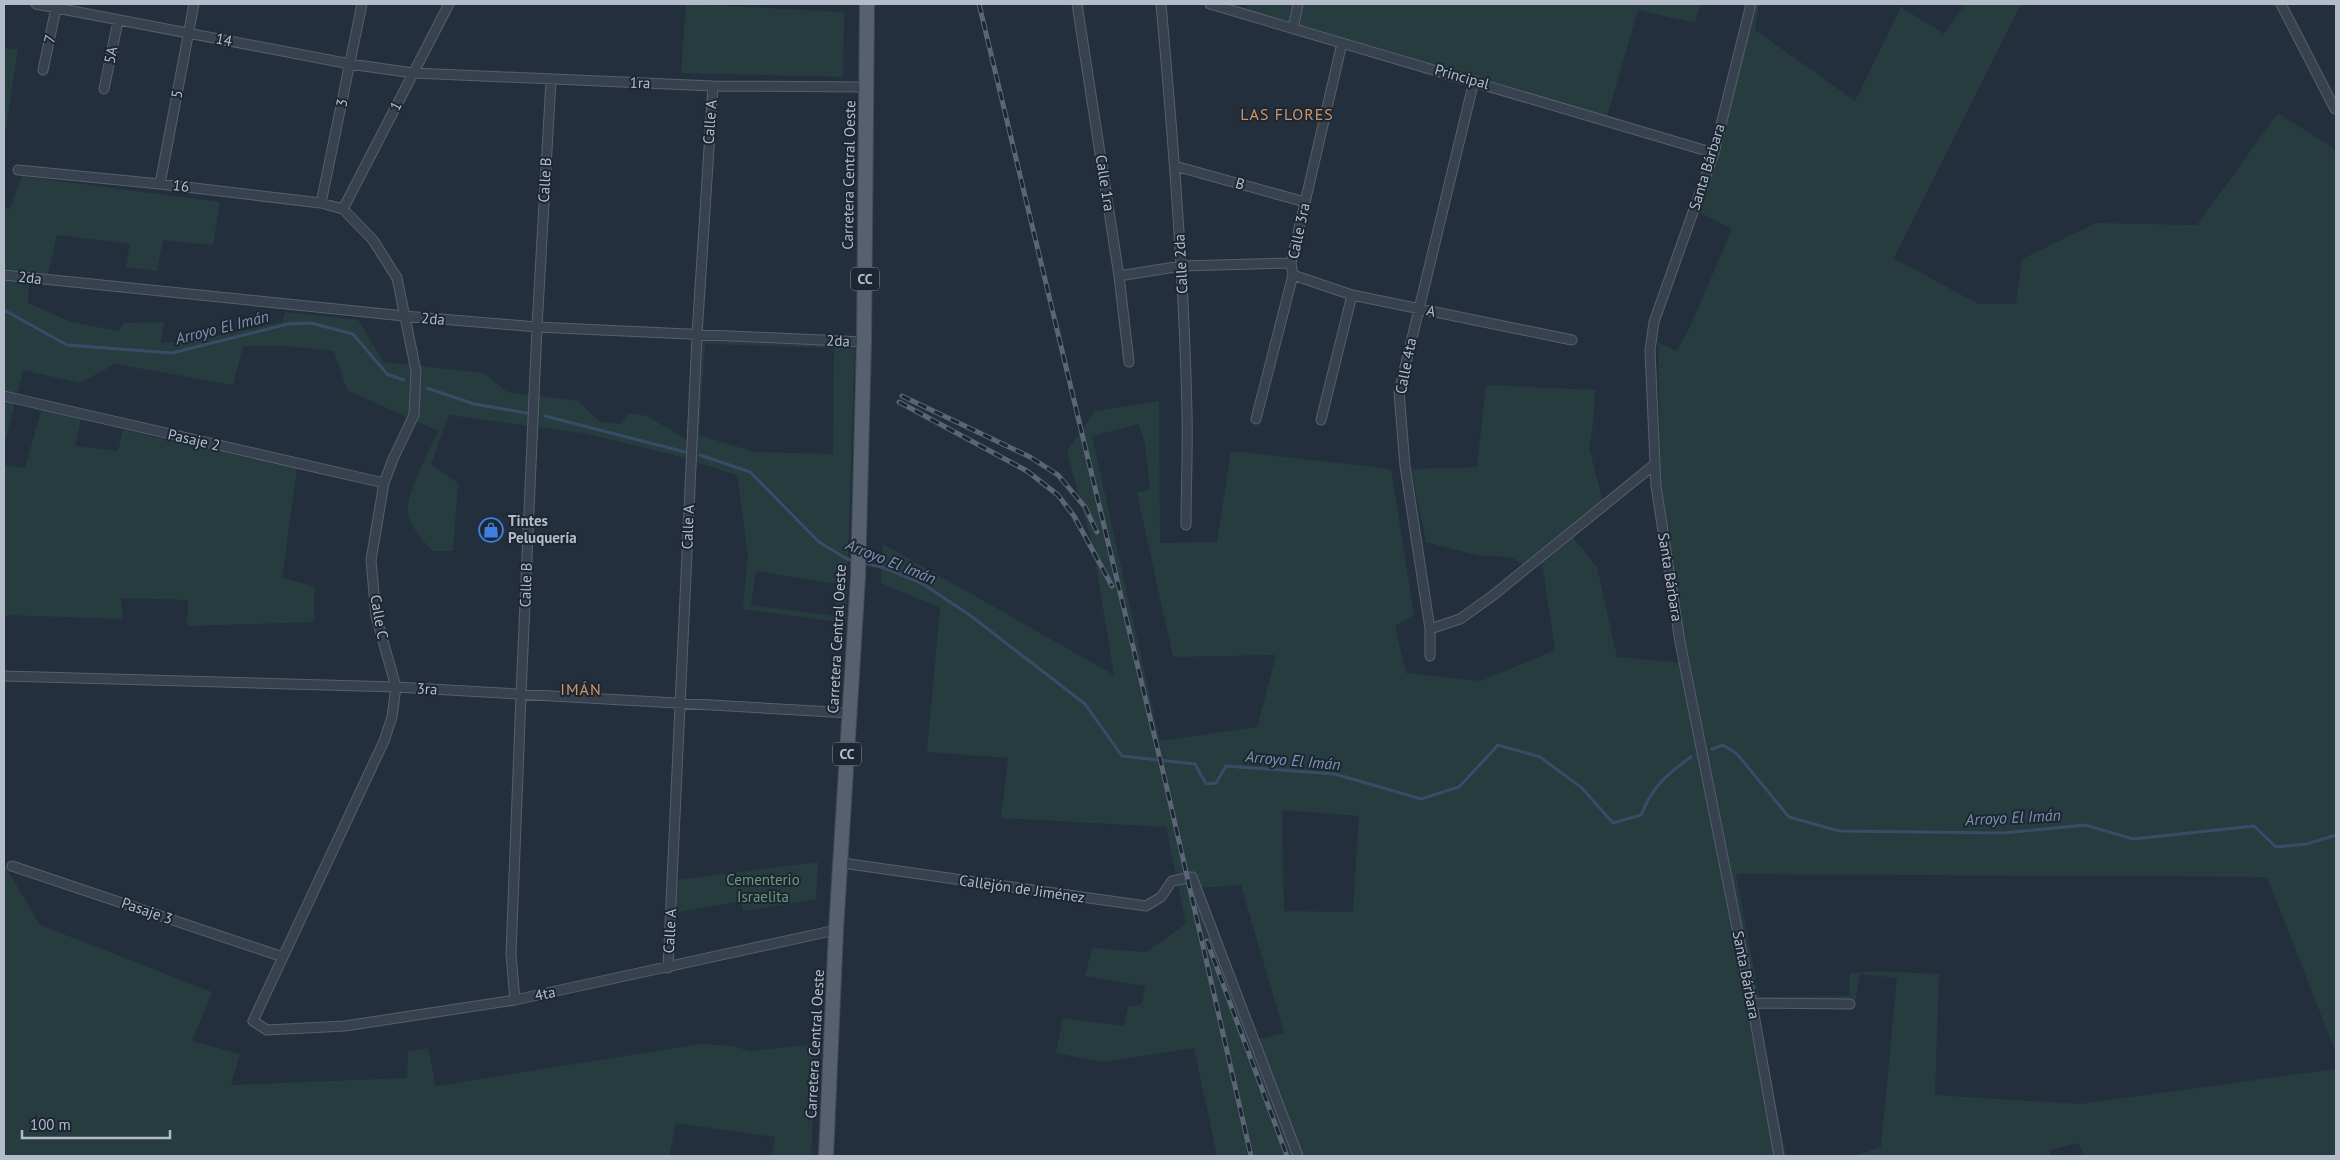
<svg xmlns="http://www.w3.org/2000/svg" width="2340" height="1160" font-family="'PT Sans',sans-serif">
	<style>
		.green { fill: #263c3f; fill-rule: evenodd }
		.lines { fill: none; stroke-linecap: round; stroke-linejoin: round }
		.stream { stroke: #394c67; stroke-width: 3 }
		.minor-casing { stroke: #565f6c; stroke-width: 11 }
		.primary-casing { stroke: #414a57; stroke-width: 16 }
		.minor { stroke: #38414e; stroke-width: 9 }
		.primary { stroke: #56606e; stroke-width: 14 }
		.rail-casing { stroke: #5a6575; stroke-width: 5 }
		.rail { stroke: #1d2633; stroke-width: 3; stroke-dasharray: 9; stroke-linecap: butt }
		.labels { text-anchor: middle; stroke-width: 4; stroke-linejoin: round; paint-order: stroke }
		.shield { fill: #1d2633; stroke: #878f9c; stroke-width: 1 }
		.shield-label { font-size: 14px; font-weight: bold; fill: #b4bcc9 }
		.street-label { font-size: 15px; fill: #b4bcc9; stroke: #1d2633 }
		.poi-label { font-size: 15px; font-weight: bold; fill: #b4bcc9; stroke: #1d2633; text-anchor: start }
		.park-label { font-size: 15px; fill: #6b9a76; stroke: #1d2633 }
		.neighbourhood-label { font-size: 16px; letter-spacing: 1px; fill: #d59563; stroke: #1d2633 }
		.water-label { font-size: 16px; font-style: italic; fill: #7c92b1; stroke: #1d2633 }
	</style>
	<rect width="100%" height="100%" fill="#242f3e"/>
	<path class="green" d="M686,4L844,12L843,77L681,73Z
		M1248,4H1700L1695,23L1638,10L1607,117L1245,12Z
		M1754,4H1759L1755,30L1855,101L1901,7L1944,34L1965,4H2021L1894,258L1978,304H2016L2022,259L2096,223L2197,225L2278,113L2336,150V1053L2267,877L1736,874L1759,997L1849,996L1850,973L1876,971L1939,974L1935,1095L2080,1104L2336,1069V1156H2084L2078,1143L2050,1150L2051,1156H1855L1881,1147L1897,978L1860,974L1854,1008L1757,1006L1786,1156H1217L1194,1048L1103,1062L1056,1053L1063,1018L1124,1026L1128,1007L1142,1004L1145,986L1085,976L1092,948L1146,952L1186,924L1166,827L1001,818L1008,758L927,752L940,608L881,583L883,544L1114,675L1093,548L1067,451L1095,411L1159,401L1160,543L1217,542L1231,451L1391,469L1414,615L1395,626L1406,673L1481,681L1555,650L1541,555L1527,567L1511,557L1480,556L1426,542L1411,469L1477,467L1486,385L1595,390L1593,425L1589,447L1603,502L1567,530L1597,567L1617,657L1686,663L1661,488L1658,342L1677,351L1690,327L1732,229L1693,209ZM1139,424L1145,444L1150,489L1137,493L1173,657L1276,655L1257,727L1160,741L1092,436ZM1282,810L1359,816L1353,912L1284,911ZM1241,885L1284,1033L1256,1040L1198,888Z
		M4,48L18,49L4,141Z
		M22,176L220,202L213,245L163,240L157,271L126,267L130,244L57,235L48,274L4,269V208L10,209Z
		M4,280L29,283L28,303L71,322L118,331L124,323L164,322L161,343L198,340L282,322L285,312L358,320L384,362L484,373L507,392L578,401L600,422L620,424L629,413L647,416L687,440L693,333L855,339L846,623L743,609L748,556L737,475L670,454L583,433L449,415L431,464L458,483L453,551H433C423,541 409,526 408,512C406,493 430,450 438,431L347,390L334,351L288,346H243L233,385L115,364L80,383L23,370L4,446ZM705,344L834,348L833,454L754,452L699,435ZM756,571L838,584L834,616L751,605Z
		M42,408L82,415L75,446L118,451L123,430L297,469L282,578L314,586V622L187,626L188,600L121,598L123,619L4,615V465L25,468Z
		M818,862L816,899L743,911L741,901L675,913V880Z
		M4,864L40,925L212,992L192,1041L240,1054L231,1085L407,1078L408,1052L428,1048L436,1086L701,1044L733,1046L750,1051L817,1044L811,1156H772L775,1137L676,1123L669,1156H4Z"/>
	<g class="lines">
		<path class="stream" d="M4,310L67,345L172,353L288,324L311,323L353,334L387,374L404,380
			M427,388L474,404L527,413
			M545,416L685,452
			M700,455L750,472L819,542L847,559L854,561
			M863,563L885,568L923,584L971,616L1085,704L1122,756L1195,764L1206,784L1216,783L1226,766L1335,774L1421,799L1459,787L1498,745L1540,757L1582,788L1613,823L1641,815C1653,786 1666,775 1691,757
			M1712,749L1723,745L1737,754L1789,817L1839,831L2003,833L2085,825L2133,839L2254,826L2276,847L2307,844L2336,835"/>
		<g class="minor-casing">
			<path id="minor" d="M36,4L350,64L413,73L713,86L867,87
				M1077,4L1119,276L1129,362
				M1161,4C1173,139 1184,275 1187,412C1188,450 1186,488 1186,525
				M1210,4L1714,153
				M1751,4L1714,153L1654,322L1650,350L1656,486L1680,642L1752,1003L1779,1156
				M2281,4L2335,109
				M1293,29L1298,4
				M43,70L56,8
				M104,89L118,21
				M1175,166L1305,202
				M18,170L160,184L321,203L343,209
				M160,184L194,4
				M321,203L362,4
				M343,209L373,240L397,278L416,371L414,415L393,459L384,483L371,560L376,616L396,687L392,717L384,741L253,1021L267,1030L345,1026L515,1000L836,930
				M343,209L449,4
				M4,275L404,316L537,327L864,342
				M1293,275L1352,295L1572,340
				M1119,276L1181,266L1291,263
				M4,396L384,483
				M1256,419L1293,275L1291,263L1342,43
				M1321,420L1352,295
				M1430,629L1460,619L1491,597L1655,464
				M1430,656V629L1405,466L1399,392L1474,81
				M4,676L396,687L850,713
				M842,863L1146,906L1161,897L1172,881L1192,877L1298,1156
				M12,866L283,957
				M668,968L697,335L713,86
				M515,1000L511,954L521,695L537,327L551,80
				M1752,1003L1850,1004"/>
		</g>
		<g class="primary-casing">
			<path id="primary" d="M826,1156L836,930L858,577L864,342L867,4"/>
		</g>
		<use href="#minor" class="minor"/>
		<use href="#primary" class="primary"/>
		<g class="rail-casing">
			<path id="rail" d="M979,4L1165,780L1251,1156
				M902,396L1030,457L1058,475L1085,507L1097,532
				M899,402L1027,471L1058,495L1074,516L1112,586
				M1207,941L1287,1156"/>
		</g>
		<use href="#rail" class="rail"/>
	</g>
	<defs>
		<g id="shop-ring" transform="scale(1.25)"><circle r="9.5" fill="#1d2633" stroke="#3f7fe0" stroke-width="1.5"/><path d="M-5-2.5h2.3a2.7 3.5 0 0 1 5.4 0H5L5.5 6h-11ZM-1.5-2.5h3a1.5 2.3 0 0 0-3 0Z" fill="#3f7fe0"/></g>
	</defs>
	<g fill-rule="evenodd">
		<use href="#shop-ring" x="491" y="530"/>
	</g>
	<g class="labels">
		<g class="shield">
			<rect x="851" y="267.5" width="28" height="23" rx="4"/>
			<rect x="833" y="742.5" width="28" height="23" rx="4"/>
		</g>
		<g class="shield-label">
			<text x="865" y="284">CC</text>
			<text x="847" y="759">CC</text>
		</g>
		<g class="street-label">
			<text transform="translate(50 39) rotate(-78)" y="5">7</text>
			<text transform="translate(224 40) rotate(11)" y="5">14</text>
			<text transform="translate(111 55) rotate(-79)" y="5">5A</text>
			<text transform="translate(1462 77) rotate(16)" y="5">Principal</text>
			<text transform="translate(640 83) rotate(2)" y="5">1ra</text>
			<text transform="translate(177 94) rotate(-80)" y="5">5</text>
			<text transform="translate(342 103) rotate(-78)" y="5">3</text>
			<text transform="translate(396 106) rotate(-63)" y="5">1</text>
			<text transform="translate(710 122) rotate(-86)" y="5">Calle A</text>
			<text transform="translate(1707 167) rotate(-73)" y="5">Santa Bárbara</text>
			<text transform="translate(849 175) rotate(-89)" y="5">Carretera Central Oeste</text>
			<text transform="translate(545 180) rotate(-87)" y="5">Calle B</text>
			<text transform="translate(1105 183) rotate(81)" y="5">Calle 1ra</text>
			<text transform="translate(1240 184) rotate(16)" y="5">B</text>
			<text transform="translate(181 186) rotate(7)" y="5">16</text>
			<text transform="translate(1299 231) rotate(-78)" y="5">Calle 3ra</text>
			<text transform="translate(1181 264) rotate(-93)" y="5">Calle 2da</text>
			<text transform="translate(30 278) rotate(6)" y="5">2da</text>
			<text transform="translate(1431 311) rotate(12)" y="5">A</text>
			<text transform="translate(433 319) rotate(5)" y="5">2da</text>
			<text transform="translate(838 341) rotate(2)" y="5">2da</text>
			<text transform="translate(1406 366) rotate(-79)" y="5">Calle 4ta</text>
			<text transform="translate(194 440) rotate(13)" y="5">Pasaje 2</text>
			<text transform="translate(688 527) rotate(-88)" y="5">Calle A</text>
			<text transform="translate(1670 577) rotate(81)" y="5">Santa Bárbara</text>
			<text transform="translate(526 585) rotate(-88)" y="5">Calle B</text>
			<text transform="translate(379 617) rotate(80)" y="5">Calle C</text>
			<text transform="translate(837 639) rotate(-87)" y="5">Carretera Central Oeste</text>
			<text transform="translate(427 689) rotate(3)" y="5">3ra</text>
			<text transform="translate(1022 889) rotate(8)" y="5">Callejón de Jiménez</text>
			<text transform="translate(147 911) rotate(19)" y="5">Pasaje 3</text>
			<text transform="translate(670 931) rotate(-87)" y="5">Calle A</text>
			<text transform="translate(1746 975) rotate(79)" y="5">Santa Bárbara</text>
			<text transform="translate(545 994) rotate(-12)" y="5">4ta</text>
			<text transform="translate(815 1044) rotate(-87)" y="5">Carretera Central Oeste</text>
		</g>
		<g class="poi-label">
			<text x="508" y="526">Tintes<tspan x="508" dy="17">Peluquería</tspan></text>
		</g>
		<g class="park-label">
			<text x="763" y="885">Cementerio<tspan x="763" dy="17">Israelita</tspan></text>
		</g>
		<g class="neighbourhood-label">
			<text x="1287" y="120">LAS FLORES</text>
			<text x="581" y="695">IMÁN</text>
		</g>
		<g class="water-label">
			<text transform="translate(222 327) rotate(-14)" y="6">Arroyo El Imán</text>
			<text transform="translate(891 561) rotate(22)" y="6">Arroyo El Imán</text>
			<text transform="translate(1293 760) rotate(5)" y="6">Arroyo El Imán</text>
			<text transform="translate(2013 817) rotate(-3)" y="6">Arroyo El Imán</text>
		</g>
	</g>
	<rect width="2340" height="1160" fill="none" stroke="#b4bcc9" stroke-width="10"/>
	<path d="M22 1130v8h148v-8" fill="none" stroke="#b4bcc9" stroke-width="2.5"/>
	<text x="30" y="1130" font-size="15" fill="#b4bcc9" stroke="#1d2633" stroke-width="4" paint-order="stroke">100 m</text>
</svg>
